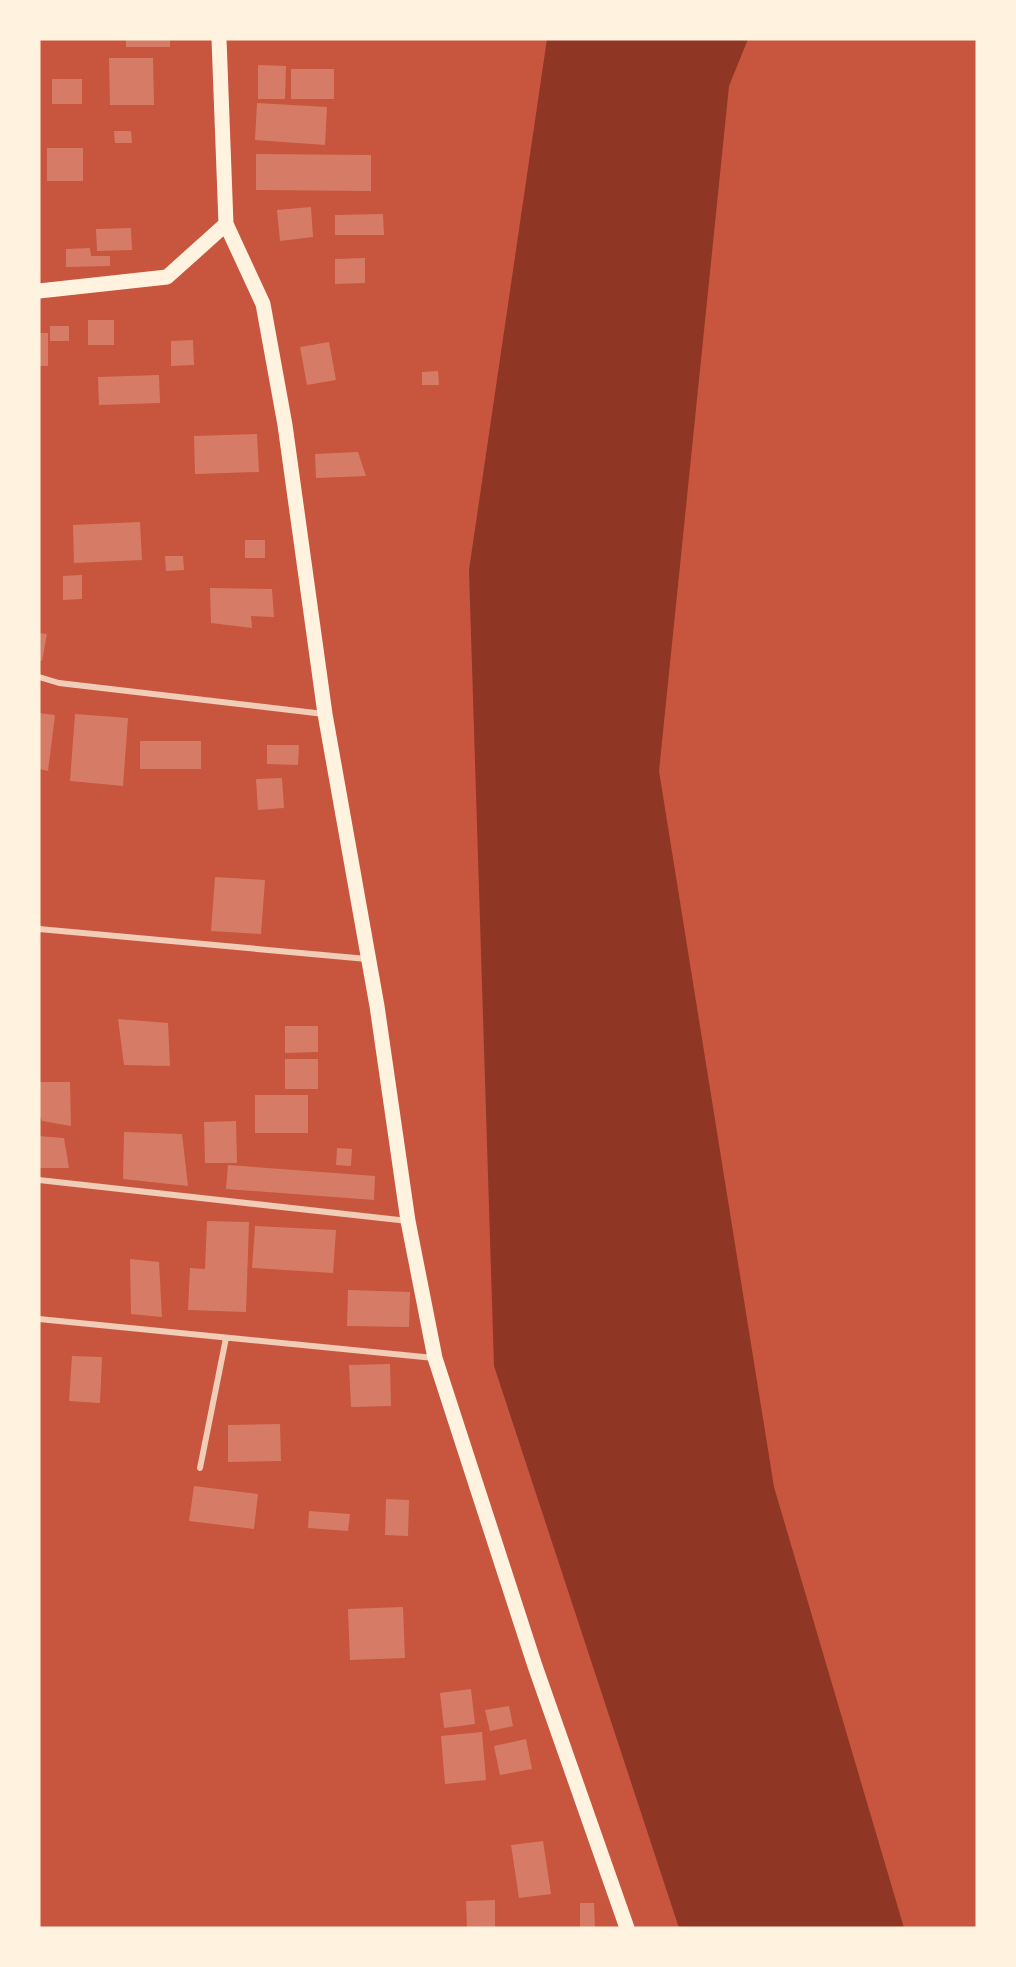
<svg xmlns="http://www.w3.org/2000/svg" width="1016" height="1967" font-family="'PT Sans Narrow',sans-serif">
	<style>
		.water { fill: #8f3625 }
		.building { fill: #d67c66 }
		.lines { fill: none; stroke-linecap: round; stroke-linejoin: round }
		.minor { stroke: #f1ccb7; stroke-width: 6 }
		.primary { stroke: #fff3e0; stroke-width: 15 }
	</style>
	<rect width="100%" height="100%" fill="#c8553d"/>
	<path class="water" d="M547,39H748L729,86L659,771L774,1487L904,1928H679L494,1366L469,570Z"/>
	<path class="building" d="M126,39H170V47H126Z
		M109,58H153L154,105H110Z
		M258,65L286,66L285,99H258Z
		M291,69H334V99H291Z
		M52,79H82V104H52Z
		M257,103L327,107L325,145L255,140Z
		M114,131H131L132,143H115Z
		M47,148H83V181H47Z
		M256,154L371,155V191L256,190Z
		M311,207L313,237L280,241L277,210Z
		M383,214L384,235H335V215Z
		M131,228L132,250L97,251L96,229Z
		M90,248L91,256H110V266L66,267V249Z
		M365,258V283L335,284V259Z
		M88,320H114V345H88Z
		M50,326H69V341H50Z
		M39,333H48V366H39Z
		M193,340L194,365L171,366V341Z
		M329,342L336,380L307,385L300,347Z
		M438,371L439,385H422V372Z
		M159,375L160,403L99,405L98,377Z
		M257,434L259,472L195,474L194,436Z
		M358,452L366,476L316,478L315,454Z
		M140,522L142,560L74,563L73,525Z
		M245,540H265V558H245Z
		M165,556H183L184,570L166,571Z
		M82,575V599L63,600V576Z
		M210,588L272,589L274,617L251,616L252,628L211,623Z
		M39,633L47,634L42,661L39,660Z
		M39,713L55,715L48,771L39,769Z
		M75,714L128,718L123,786L70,781Z
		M140,741H201V769H140Z
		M267,745H299L298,765L267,764Z
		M282,778L284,808L258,810L256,779Z
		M215,877L265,880L261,934L211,931Z
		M118,1019L168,1023L170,1066L124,1065Z
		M285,1026H318V1052L285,1053Z
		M285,1059H318V1089H285Z
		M39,1082H70L71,1126L42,1121L39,1114Z
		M255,1095H308V1133H255Z
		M236,1121L237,1163H205L204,1122Z
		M124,1132L182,1134L188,1186L123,1179Z
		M39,1136L64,1138L69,1168H39Z
		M337,1148L352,1149L351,1166L336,1165Z
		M228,1165L375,1176L374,1200L226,1189Z
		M207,1221L249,1222L246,1312L188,1310L190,1268L205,1269Z
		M255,1226L336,1230L333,1273L252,1268Z
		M130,1259L159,1262L162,1317L131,1314Z
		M348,1290L410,1292L409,1327L347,1326Z
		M72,1356L102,1357L100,1403L69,1401Z
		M390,1364L391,1406L351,1407L349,1365Z
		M280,1424L281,1461L228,1462V1425Z
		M194,1486L258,1494L254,1529L189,1521Z
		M386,1499L409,1500L408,1536L385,1535Z
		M309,1511L350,1514L348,1531L308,1528Z
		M403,1607L405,1658L350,1660L348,1609Z
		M471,1689L475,1724L444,1728L440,1693Z
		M509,1706L513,1726L490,1731L485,1710Z
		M482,1732L486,1780L445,1784L441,1736Z
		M526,1739L532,1769L500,1775L494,1746Z
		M543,1841L551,1894L519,1898L511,1845Z
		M495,1900V1928H467L466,1901Z
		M580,1903H594L595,1928H580Z"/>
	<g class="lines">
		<path class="minor" d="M39,677L59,683L324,714
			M39,929L367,959
			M39,1180L408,1221
			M39,1319L434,1358
			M200,1468L226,1338"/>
		<path class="primary" d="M226,224L263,304L285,425L325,714L377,1006L408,1221L435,1358L535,1666L627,1928
			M39,291L167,277L226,224L219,39"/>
	</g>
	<rect width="1016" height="1967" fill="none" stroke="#fff3e0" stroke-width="81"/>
</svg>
